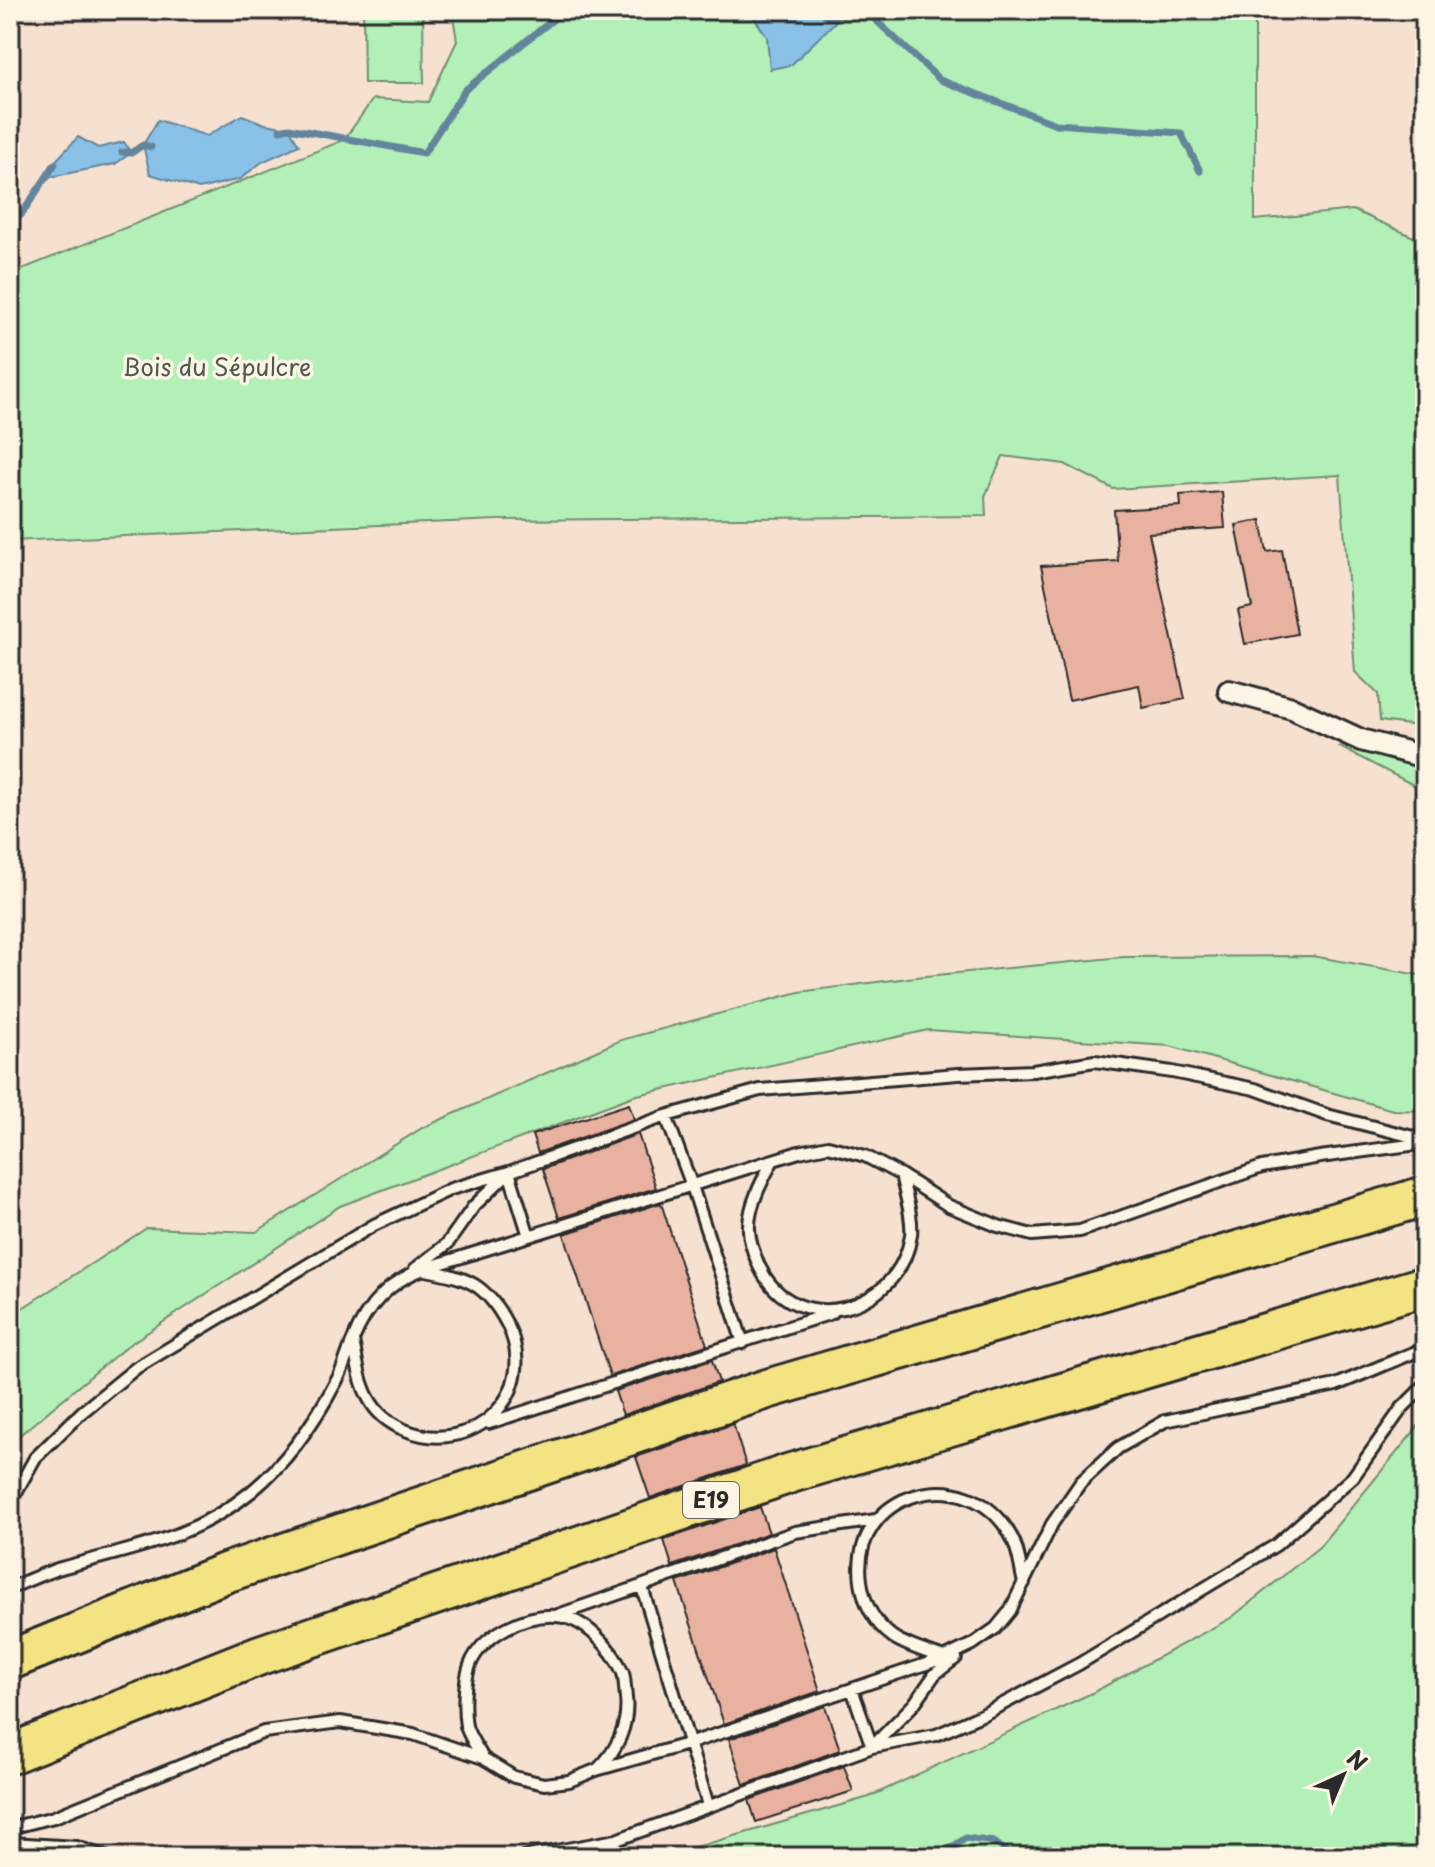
<svg xmlns="http://www.w3.org/2000/svg" width="1435" height="1867" font-family="'Playpen Sans',sans-serif">
	<style>
		.green { fill: #b3f0b7; stroke: #6f8e71; stroke-width: 2 }
		.water { fill: #89c1e7; stroke: #63859c; stroke-width: 2 }
		.lines { fill: none; stroke-linecap: round; stroke-linejoin: round }
		.stream { stroke: #63859c; stroke-width: 7 }
		.building { fill: #e9b1a0; stroke: #2b2b2b; stroke-width: 2 }
		.service-casing { stroke: #2b2b2b; stroke-width: 16 }
		.minor-casing { stroke: #2b2b2b; stroke-width: 26 }
		.motorway-casing { stroke: #2b2b2b; stroke-width: 44 }
		.service { stroke: #fcf5e5; stroke-width: 10 }
		.minor { stroke: #fcf5e5; stroke-width: 20 }
		.motorway { stroke: #f4e382; stroke-width: 38 }
		.labels { text-anchor: middle; stroke-width: 7; stroke-linejoin: round; paint-order: stroke }
		.shield { fill: #fcf5e5; stroke: #6a6863; stroke-width: 2 }
		.shield-label { font-size: 22px; font-weight: bold; fill: #2b2b2b }
		.park-label { font-size: 24px; fill: #4d5c4e; stroke: #fcf5e5 }
	</style>
	<rect width="100%" height="100%" fill="#f6e1d0"/>
	<filter id="ink" filterUnits="userSpaceOnUse"><feTurbulence type="fractalNoise" baseFrequency=".0125" numOctaves="2"/><feDisplacementMap in="SourceGraphic" scale="16" xChannelSelector="R" yChannelSelector="G"/><feConvolveMatrix kernelMatrix="1 2 1 2 8 2 1 2 1" color-interpolation-filters="sRGB"/></filter>
	<g filter="url(#ink)">
		<path class="green" d="M363,10H423L424,83H364Z
			M452,10H1255V220L1353,210L1425,242V727L1380,721L1378,694L1355,672L1340,475L1113,489L1065,464L1003,456L985,496L986,516L497,520L10,541V274L344,140L373,99L428,102L457,41Z
			M1338,746L1425,767V791Z
			M1312,956L1425,976V1111L1393,1110L1170,1046L928,1030L633,1096L340,1206L127,1346L10,1443V1316L147,1228L256,1232L422,1128L621,1040L799,992L916,977L1123,957Z
			M1425,1418V1658L1413,1670L1425,1660V1857H649L707,1844L869,1797L1094,1692L1231,1618L1319,1547Z"/>
		<path class="water" d="M749,10H832L836,21L791,65L770,69L767,37Z
			M242,115L265,124L289,128L299,145L262,162L240,179L199,189L150,174L143,145L158,120L207,136Z
			M78,137L98,148L124,142L131,153L115,164L50,177V167Z"/>
		<g class="lines">
			<path class="stream" d="M825,16L868,13L940,80L1056,124L1181,133L1200,171
				M280,130L289,128L424,153L465,90L565,10
				M122,152L131,153L143,145L151,147
				M10,218L21,215L55,164
				M10,1412L11,1411
				M937,1857L966,1838L994,1842L1014,1857"/>
		</g>
		<path class="building" d="M1222,492L1225,528L1149,533L1185,699L1143,708L1139,685L1069,700L1041,566L1118,561L1114,510L1181,506L1180,495Z
			M1261,520L1267,552L1282,550L1297,634L1245,644L1238,610L1252,607L1236,525Z
			M629,1104L634,1119L538,1153L532,1135Z
			M638,1134L656,1188L559,1218L543,1169Z
			M661,1203L707,1345L610,1376L564,1234Z
			M712,1360L719,1382L623,1415L615,1391Z
			M733,1424L746,1465L650,1498L636,1457Z
			M760,1507L769,1533L672,1566L664,1540Z
			M774,1548L820,1691L724,1724L677,1582Z
			M825,1706L840,1750L744,1785L729,1739Z
			M844,1766L853,1791L756,1822L749,1800Z"/>
		<g class="lines">
			<g class="service-casing">
				<path id="service" d="M666,1116L692,1186L743,1343
					M772,1162C762,1181 750,1203 749,1225C748,1239 754,1254 759,1266C795,1342 900,1312 911,1235C913,1217 905,1193 901,1175
					M415,1269L447,1244L474,1206L509,1172L529,1236
					M353,1341C357,1360 359,1381 369,1399C377,1414 391,1424 405,1430C473,1458 542,1393 507,1324C486,1284 469,1278 426,1270
					M489,1423L832,1313
					M10,1503L35,1458L82,1412L136,1368L374,1225L451,1189L509,1172L666,1116L760,1090L958,1074L1033,1071L1095,1061L1172,1072L1255,1089L1327,1115L1425,1140
					M642,1587L708,1805
					M10,1588C27,1581 44,1573 61,1568C132,1548 192,1540 252,1491C287,1462 316,1420 337,1380C344,1368 347,1353 353,1340C366,1307 389,1282 423,1269L799,1152L828,1146L865,1156L901,1175L949,1206L998,1226L1032,1235L1080,1231L1262,1167L1320,1157L1425,1143
					M558,1615L795,1532L876,1520
					M944,1658C928,1652 908,1647 893,1637C874,1623 864,1604 861,1581C849,1491 969,1458 1011,1536C1019,1549 1020,1568 1024,1583
					M852,1689L872,1747L914,1704L935,1674L956,1658
					M483,1758C478,1749 469,1737 466,1726C463,1708 464,1683 470,1665C482,1635 524,1614 556,1616C584,1617 613,1649 623,1673C625,1680 625,1690 626,1698C629,1724 617,1751 598,1769
					M10,1828L54,1817L264,1732L340,1722L413,1734L483,1758L514,1777L544,1784L569,1781L596,1770L691,1743L944,1658L973,1644L996,1628L1010,1611L1052,1524L1081,1482L1118,1448L1165,1421L1336,1385L1425,1348
					M10,1843L77,1847L106,1857
					M523,1857L616,1840L872,1747L936,1735L984,1714L1079,1664L1276,1545L1353,1477L1402,1408L1425,1385"/>
			</g>
			<g class="minor-casing">
				<path id="minor" d="M1229,691L1292,708L1361,740L1425,757"/>
			</g>
			<g class="motorway-casing">
				<path id="motorway" d="M10,1660L225,1573L767,1389L1425,1196
					M10,1754L260,1655L791,1473L1425,1286"/>
			</g>
			<use href="#service" class="service"/>
			<use href="#minor" class="minor"/>
			<use href="#motorway" class="motorway"/>
		</g>
	</g>
	<g class="labels">
		<rect class="shield" x="683" y="1482" width="56" height="36" rx="6"/>
		<g class="shield-label">
			<text x="711" y="1508">E19</text>
		</g>
		<g class="park-label">
			<text x="217" y="376">Bois du Sépulcre</text>
		</g>
	</g>
	<rect width="1435" height="1867" fill="none" stroke="#fcf5e5" stroke-width="40"/>
	<rect x="20" y="20" width="1395" height="1827" fill="none" stroke="#2b2b2b" stroke-width="3" filter="url(#ink)"/>
	<g transform="translate(1343 1775) rotate(44)" stroke="#fcf5e5" stroke-width="6" paint-order="stroke">
	<path d="M0-6L14 30L0 20L-14 30Z" fill="#2b2b2b"/>
	<text y="-12" font-size="22" font-weight="bold" text-anchor="middle" fill="#2b2b2b">N</text>
	</g>
</svg>
